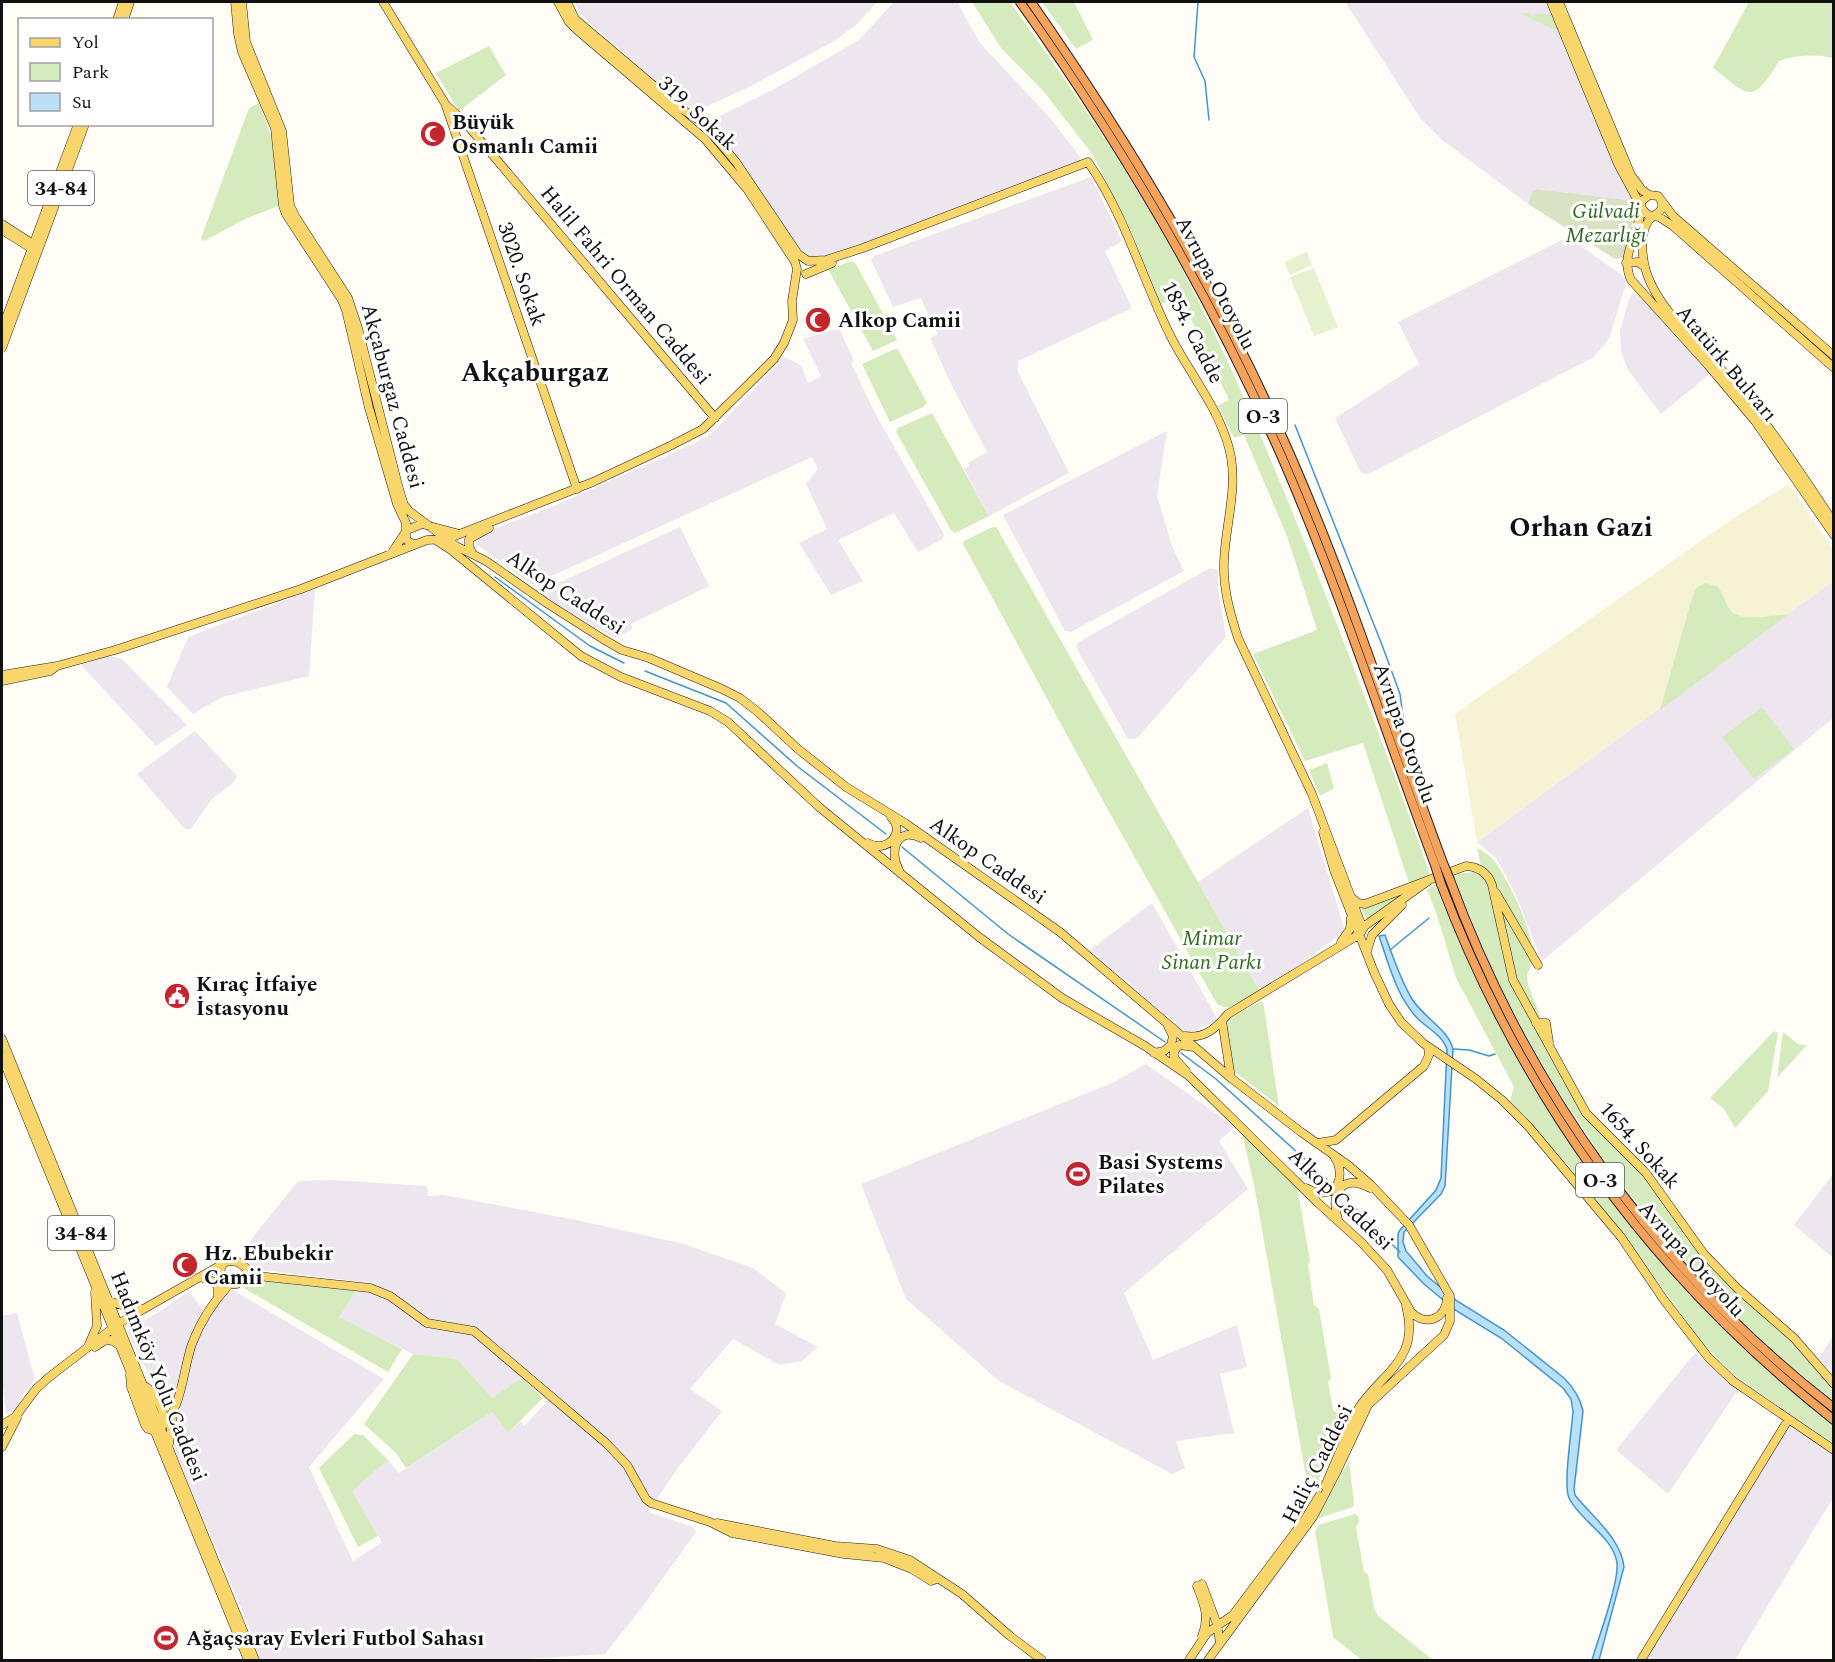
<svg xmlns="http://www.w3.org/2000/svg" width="1835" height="1662" font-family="Spectral,serif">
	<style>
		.industrial { fill: #eee6ef }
		.farmland { fill: #f6f3d4 }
		.green { fill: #d5ebbd }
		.cemetery { fill: #d9e3c4 }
		.pitch { fill: #e6f2cf }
		.water { fill: #b9e0f7; stroke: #3f96cf; stroke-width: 1.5 }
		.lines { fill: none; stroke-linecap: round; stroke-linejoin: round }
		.stream { stroke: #3f96cf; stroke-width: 1.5 }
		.major-casing { stroke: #222; stroke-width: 9 }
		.highway-casing { stroke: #222; stroke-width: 10 }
		.major { stroke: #f9d66b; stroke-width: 8 }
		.highway { stroke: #f5a25d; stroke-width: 8 }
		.highway-bridge-casing { stroke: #222; stroke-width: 10; stroke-linecap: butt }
		.highway-bridge { stroke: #f5a25d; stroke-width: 8 }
		.labels { text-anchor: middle; stroke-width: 6; stroke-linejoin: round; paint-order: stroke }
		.shield { fill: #fff; stroke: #585858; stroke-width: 1.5 }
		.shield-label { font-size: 20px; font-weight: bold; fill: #111 }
		.street-label { font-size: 21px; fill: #111; stroke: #fff }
		.poi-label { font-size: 21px; font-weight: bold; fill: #111; stroke: #fff; text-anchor: start }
		.park-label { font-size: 21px; font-style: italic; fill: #2f6b1f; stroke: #fff }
		.district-label { font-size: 27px; font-weight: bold; fill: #111; stroke: #fff }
	</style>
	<rect width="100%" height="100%" fill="#fffdf5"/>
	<path class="industrial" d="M574,2H877L856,25L834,41L749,87L701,109L682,104L594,27L580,13Z
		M894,2H957L980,43L1051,119L1080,157V161L946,214L824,258L809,257L804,254L710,124V121L778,87L859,40Z
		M1345,2H1546L1593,116L1635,201L1536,189L1532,192L1528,204L1442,140L1421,119Z
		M1091,177L1122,241L1105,251L1131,306L1130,309L1018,361V372L1069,473L989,516L964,469L969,466L968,463L987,452L951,384L930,338L938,334L935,329L921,298L893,307L871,260L874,256Z
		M1568,237L1626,278V284L1609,339L1594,357L1370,473L1364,474L1360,471L1335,418L1419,364L1398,322Z
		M1633,293L1641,296L1711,373L1661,414L1628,370L1621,351L1620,331L1629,299Z
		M839,328L854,361L851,363L877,417L944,534L943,539L918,552L894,513L838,540L863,581L831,595L799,543L827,529L806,484L818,469L812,457L532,585L472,541L481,534L554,506L693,444L711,434L778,364L782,356L801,365L808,383L821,376L803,339Z
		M1167,431L1157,496L1172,546L1184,571L1071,632L1065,631L1003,515Z
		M680,527L709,586L631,624L632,629L616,638L603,632L551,600L548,596L549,588L556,584Z
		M1210,568L1218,570V588L1226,637L1139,736L1135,739H1128L1077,649V643Z
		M1833,581V718L1542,961L1515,893L1496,858L1477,842Z
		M315,589L309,676L222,697L193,714L167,687L188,637Z
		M109,656L122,659L187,725L156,746L81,665Z
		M195,731L237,776L234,782L211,800L191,829H185L137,774Z
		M1308,808L1345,931L1261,993L1198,882Z
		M1152,903L1218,1020L1188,1034L1090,950Z
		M1146,1064L1235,1127L1219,1141L1248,1189L1124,1293L1153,1360L1237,1325L1247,1367L1220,1374L1234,1433L1176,1441L1185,1468L1172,1474L999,1381L906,1299L861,1184L1112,1083Z
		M1833,1174V1258L1794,1225Z
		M332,1180L427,1186L428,1196L443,1195L576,1220L684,1244L753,1268L786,1293L775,1324L818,1347L802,1361L779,1365L733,1339L690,1389L722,1411L675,1472L648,1512L693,1527L696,1532L643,1606L605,1654L513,1660H260L249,1627L174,1448L173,1433L181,1406L163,1403L127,1331L159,1312L189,1291L209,1318L223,1295L233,1290L384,1379L309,1467L353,1561L382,1542L351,1491L388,1460L399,1473L492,1412L508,1433L521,1421L524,1426L555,1393L530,1373L492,1398L457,1359L413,1354L338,1317L361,1282L254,1269L247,1265L246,1254L253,1237L298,1181Z
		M17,1313L35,1379L22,1396L16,1410L6,1414L2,1376V1316Z
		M1833,1336V1373L1819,1358Z
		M1695,1353L1740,1391L1735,1394L1668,1494L1616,1450Z
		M1788,1424L1833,1453V1498L1735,1660H1643Z"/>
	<path class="farmland" d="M1789,484L1833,550V581L1477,842L1455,714L1732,519Z"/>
	<path class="green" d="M972,2H1010C1072,89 1135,178 1184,273C1235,370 1276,471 1317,573C1356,673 1395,774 1430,875L1409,883L1363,743L1305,761L1253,654L1317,630L1287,536L1244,435L1234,438L1218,406L1229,400L1180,296L1161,304L1132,233L1093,155L1045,93L1001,48Z
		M1042,2H1074L1093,40L1076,49Z
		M1749,2H1833V58C1814,54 1798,55 1779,61C1752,106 1749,96 1713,68Z
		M1520,13H1530L1531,16L1535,15V13L1551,15L1558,29L1555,30Z
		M489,46L506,75L459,111L436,73Z
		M259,103L271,136L280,203L278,206L245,219L204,241L201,238L249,108Z
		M852,261L856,264L897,340L873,351L828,269Z
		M895,349H898L927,403L923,407L890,422L862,364Z
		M932,413L989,516L955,533L951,530L896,432L898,428Z
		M996,527L998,530L1261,993C1248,1000 1231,1013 1217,1004L1093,783L963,544L964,541L990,528Z
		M1706,583L1718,587C1724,594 1725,605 1732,612C1743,622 1774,615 1789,614L1660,710L1692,598L1697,587Z
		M1762,707L1794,749L1754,779L1722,737Z
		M1327,763L1334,788L1320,796L1309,770Z
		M1477,848C1484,851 1490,856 1495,862C1505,874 1534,933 1531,947L1482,871Z
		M1476,872L1484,875L1487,879L1495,909L1508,978L1587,1115L1643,1175L1701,1256L1789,1337L1818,1370L1833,1390V1400L1775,1353L1713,1293L1656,1228L1604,1160L1547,1074L1491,969L1454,876L1464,873Z
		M1435,884C1462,952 1494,1021 1531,1084C1544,1106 1559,1127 1574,1149C1646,1253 1732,1347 1833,1425V1444L1737,1377L1703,1344L1628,1241L1566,1163L1510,1101L1514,1087L1456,978L1436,912L1427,890Z
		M1412,888L1367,921L1361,907Z
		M1500,907L1533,963L1527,974L1528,984L1541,1019L1540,1021L1515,976Z
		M1262,1001L1264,1007L1279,1106L1235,1072L1233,1068L1227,1027L1228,1018Z
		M1774,1031L1778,1033L1768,1091L1735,1128L1724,1109L1710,1098Z
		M1783,1032L1798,1044L1807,1045L1777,1078Z
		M1242,1133L1297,1186L1310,1261L1308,1265L1314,1305L1319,1309L1331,1378L1328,1382L1333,1410L1337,1413L1340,1432L1310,1499L1254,1185Z
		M261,1281L356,1291L339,1317L402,1349L388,1372L242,1287L244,1284Z
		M413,1354L457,1359L492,1398L522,1378L543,1398L508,1433L492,1412L406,1468L396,1453L364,1424Z
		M354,1434L363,1435L388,1460L352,1491L378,1536L358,1547L319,1468Z
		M1349,1461L1354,1502L1353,1507L1319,1518L1317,1516Z
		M1355,1514L1358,1516L1359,1523L1356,1527L1364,1572L1368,1574L1374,1608L1378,1616L1433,1660H1362L1333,1637L1315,1531L1319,1525Z"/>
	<path class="cemetery" d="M1536,189L1635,201L1638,213L1624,258L1615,259L1528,204L1532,192Z"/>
	<path class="pitch" d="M1307,252L1312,265L1290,275L1284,262Z
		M1314,268L1338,327L1314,336L1290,277Z"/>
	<path class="water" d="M1385,935C1393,957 1400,979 1412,999C1423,1017 1449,1030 1453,1049L1445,1186L1441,1194L1404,1232L1403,1242L1406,1251L1427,1276L1457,1301L1504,1330L1564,1378C1574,1388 1580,1397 1583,1411L1574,1489L1575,1495C1592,1517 1621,1538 1624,1567L1599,1660H1592C1598,1639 1619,1583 1617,1563C1613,1536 1580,1521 1569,1498C1563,1484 1572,1429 1573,1411L1571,1399L1563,1388L1501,1338L1455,1310L1424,1284L1398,1257V1234L1400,1230L1436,1190L1441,1178L1447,1050C1444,1037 1429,1029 1419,1020C1397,998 1389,965 1379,936Z"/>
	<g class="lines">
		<path class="stream" d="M1198,2L1194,57L1205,81L1209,120
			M1295,425L1382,645L1400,694L1403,717
			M495,577L590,646L624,663
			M645,671L726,703L797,766L886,834
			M902,847L1008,934L1165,1042
			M1390,950L1429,918
			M1453,1049L1469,1050L1489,1056L1495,1054
			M1181,1053L1216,1079L1330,1182
			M1343,1196L1400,1252"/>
		<g class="major-casing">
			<path id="major" d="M235,2L238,34L242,52L275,128L283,206L286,214L342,300L346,310L369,408L397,504L406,523V539L410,543L416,544
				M242,2L246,42L282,131L290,205L295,216L348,298L358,328L399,489L404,505L409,511L456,546L486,561L548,604L603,639L622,650L649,658L722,689L740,698L758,712L798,749L846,787L905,823L1060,932L1231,1078L1301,1132L1348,1165L1371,1185L1409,1225L1450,1296V1321L1444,1335L1368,1405L1336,1473L1313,1517L1208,1660
				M383,2L446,105L463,120L715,418
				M567,2L575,19L679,107L703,123L736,162L798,254L808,261L826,260L863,248L1088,162C1125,215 1142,278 1170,335C1190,375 1223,413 1231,457C1237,493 1225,527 1224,562C1223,589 1230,613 1238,638L1312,794L1363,929L1360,934L1228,1014C1216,1028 1205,1039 1185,1036
				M1551,2L1618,164L1643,210L1648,215L1659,217L1673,226L1834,368
				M1559,2L1631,175L1642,190L1649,195L1658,196L1673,216L1834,356
				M117,20L123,2
				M124,20L130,2
				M446,106L577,489
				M1649,195L1642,201C1641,207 1641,214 1639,220C1634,241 1621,258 1631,280L1708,365L1755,421L1834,535
				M1662,201V208C1659,214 1653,215 1649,220C1639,233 1642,260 1647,274C1659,311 1703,348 1729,378C1768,423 1801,473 1834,523
				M2,224L33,244L34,248
				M2,230L34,250
				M1626,263L1638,262L1645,267
				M806,274L832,263
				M2,329L78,124
				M2,348L85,124
				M437,541L451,550L581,656L621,677L710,711L728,722L819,807L979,937L1062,998L1145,1046L1189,1076L1317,1202L1361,1242L1387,1270L1411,1312C1426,1327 1446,1319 1447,1298
				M393,551L407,530L422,524L460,534
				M472,553L469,546V539L489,528
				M2,675L57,666L115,650L301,589L427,540L447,539L593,482L672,445L703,429L774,359L784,343L793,320L792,301L797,269L795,262L747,189L705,139L577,30L569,22L558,2
				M2,681L50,671L57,666
				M1323,832L1334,870L1374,972L1389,1004L1401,1022L1423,1043L1476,1079L1502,1100L1528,1126L1621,1237L1664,1300L1708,1357L1733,1381L1834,1450
				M868,843C886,854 907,833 891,817
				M899,870C888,850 898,826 921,838
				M1496,893L1538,965
				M1352,898L1358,903L1365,904L1466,866C1479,867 1488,873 1492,885L1513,980L1586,1113L1646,1173L1704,1254L1738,1289L1794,1338L1834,1384
				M1359,930L1428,881
				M1341,942L1350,929L1351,918
				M1367,951L1372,935L1402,905
				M1222,1021L1231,1078
				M1536,1023H1546L1549,1042
				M2,1039L255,1660
				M1154,1053L1164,1051L1171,1045L1173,1036L1168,1026
				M2,1057L248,1660
				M1186,1071L1174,1058V1051L1179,1045L1194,1047
				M1318,1143L1336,1140L1424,1066L1429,1055L1428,1047
				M1306,1188C1333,1203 1349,1179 1334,1156
				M1338,1219C1329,1193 1343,1173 1370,1188
				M222,1265L219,1276L226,1285L237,1284L244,1275
				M200,1277L215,1282L218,1288V1297
				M242,1279L257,1276L370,1288L390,1296L427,1323L474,1331L606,1443L627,1465L646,1499L651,1503L710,1522L732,1533L844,1554L884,1558L912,1569L931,1581L937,1579
				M109,1301L131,1308L143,1309
				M89,1344L97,1326L95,1292
				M95,1347L104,1341L111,1340L119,1345
				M130,1375L131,1387L145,1425L148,1429L155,1431
				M143,1385C156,1392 164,1410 165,1424
				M2,1425L15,1417L36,1389L48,1378L118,1324L133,1315L228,1261L238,1262L257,1276
				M158,1430C183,1411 182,1372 192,1344C200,1323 213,1302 229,1285
				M169,1444L173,1415
				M2,1447L17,1418
				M1325,1486L1358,1409C1381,1373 1421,1360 1406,1306
				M717,1523L835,1546L877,1549L910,1560L962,1594L1010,1636L1042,1660
				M1202,1584L1217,1624L1220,1643
				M1197,1586C1204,1604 1210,1617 1202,1636
				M1189,1660L1207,1633L1233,1615L1305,1519L1319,1496
				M1641,1660L1788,1420"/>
		</g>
		<g class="highway-casing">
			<path id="highway" d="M1020,2C1123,147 1213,299 1284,462C1341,594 1385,731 1435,865
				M1031,2C1132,147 1218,290 1289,452C1348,586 1392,726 1443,863
				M1450,880C1526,1087 1659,1273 1834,1408
				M1441,884C1522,1098 1654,1278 1834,1420"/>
		</g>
		<use href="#major" class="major"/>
		<use href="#highway" class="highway"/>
		<g class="highway-bridge-casing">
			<path id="highway-bridge" d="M1443,863L1450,880
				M1435,865L1441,884"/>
		</g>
		<use href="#highway-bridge" class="highway-bridge"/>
	</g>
	<defs>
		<g id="mosque-disc" transform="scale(1.35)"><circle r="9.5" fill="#c4262e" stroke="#fff"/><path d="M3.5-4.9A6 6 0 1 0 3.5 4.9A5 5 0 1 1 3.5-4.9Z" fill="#fff"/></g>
		<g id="civic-disc" transform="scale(1.35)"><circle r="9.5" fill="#c4262e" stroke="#fff"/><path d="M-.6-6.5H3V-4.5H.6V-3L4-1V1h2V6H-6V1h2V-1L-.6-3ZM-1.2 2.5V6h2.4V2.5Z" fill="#fff"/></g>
		<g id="stadium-disc" transform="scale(1.35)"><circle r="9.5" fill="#c4262e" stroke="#fff"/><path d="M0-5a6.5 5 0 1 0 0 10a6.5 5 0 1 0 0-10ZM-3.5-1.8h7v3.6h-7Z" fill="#fff"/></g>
	</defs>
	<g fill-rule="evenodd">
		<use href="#mosque-disc" x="433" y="134"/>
		<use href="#mosque-disc" x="818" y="320"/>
		<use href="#civic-disc" x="177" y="996"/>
		<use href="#stadium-disc" x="1078" y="1174"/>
		<use href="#mosque-disc" x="185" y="1265"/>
		<use href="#stadium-disc" x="166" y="1638"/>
	</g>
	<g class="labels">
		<g class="shield">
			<rect x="28" y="171" width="66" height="34" rx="4.5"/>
			<rect x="1239" y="399" width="48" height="34" rx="4.5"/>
			<rect x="1576" y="1163" width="48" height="34" rx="4.5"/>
			<rect x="48" y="1216" width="66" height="34" rx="4.5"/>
		</g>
		<g class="shield-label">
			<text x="61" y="195">34-84</text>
			<text x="1263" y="423">O-3</text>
			<text x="1600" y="1187">O-3</text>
			<text x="81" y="1240">34-84</text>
		</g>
		<g class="street-label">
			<text transform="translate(698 113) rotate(43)" y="7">319. Sokak</text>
			<text transform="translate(522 274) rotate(71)" y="7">3020. Sokak</text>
			<text transform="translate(1216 283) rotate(62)" y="7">Avrupa Otoyolu</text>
			<text transform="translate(626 285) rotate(50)" y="7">Halil Fahri Orman Caddesi</text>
			<text transform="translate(1193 332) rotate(63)" y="7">1854. Cadde</text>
			<text transform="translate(1727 363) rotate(50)" y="7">Atatürk Bulvarı</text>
			<text transform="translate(393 396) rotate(75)" y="7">Akçaburgaz Caddesi</text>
			<text transform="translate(566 592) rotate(33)" y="7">Alkop Caddesi</text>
			<text transform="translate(1405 733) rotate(70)" y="7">Avrupa Otoyolu</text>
			<text transform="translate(988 860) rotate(35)" y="7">Alkop Caddesi</text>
			<text transform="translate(1640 1145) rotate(48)" y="7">1654. Sokak</text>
			<text transform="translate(1341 1199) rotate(44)" y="7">Alkop Caddesi</text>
			<text transform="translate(1692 1259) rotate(48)" y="7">Avrupa Otoyolu</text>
			<text transform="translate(159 1376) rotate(68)" y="7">Hadımköy Yolu Caddesi</text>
			<text transform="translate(1317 1464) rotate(-63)" y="7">Haliç Caddesi</text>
		</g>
		<g class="poi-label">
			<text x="452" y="129">Büyük<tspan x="452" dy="24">Osmanlı Camii</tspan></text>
			<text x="838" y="327">Alkop Camii</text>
			<text x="196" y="991">Kıraç İtfaiye<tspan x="196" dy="24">İstasyonu</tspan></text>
			<text x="1098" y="1169">Basi Systems<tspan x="1098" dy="24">Pilates</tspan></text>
			<text x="204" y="1260">Hz. Ebubekir<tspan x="204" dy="24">Camii</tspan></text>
			<text x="186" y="1645">Ağaçsaray Evleri Futbol Sahası</text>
		</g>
		<g class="park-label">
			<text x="1606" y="218">Gülvadi<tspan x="1606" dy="24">Mezarlığı</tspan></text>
			<text x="1212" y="945">Mimar<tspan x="1212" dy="24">Sinan Parkı</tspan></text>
		</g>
		<g class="district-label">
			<text x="535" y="381">Akçaburgaz</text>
			<text x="1581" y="536">Orhan Gazi</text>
		</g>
	</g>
	<rect width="1835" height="1662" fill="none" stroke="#111111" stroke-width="6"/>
	<rect x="18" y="18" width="195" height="108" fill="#ffffff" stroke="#a0a0a0" stroke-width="1.5"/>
	<rect x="30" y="38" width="30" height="9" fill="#f9d66b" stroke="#a0a0a0" stroke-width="1.5"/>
	<text x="72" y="48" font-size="18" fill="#111111">Yol</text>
	<rect x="30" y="63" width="30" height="18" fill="#d5ebbd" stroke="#a0a0a0" stroke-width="1.5"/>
	<text x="72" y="78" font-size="18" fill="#111111">Park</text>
	<rect x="30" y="93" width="30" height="18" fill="#b9e0f7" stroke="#a0a0a0" stroke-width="1.5"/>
	<text x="72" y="108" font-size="18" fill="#111111">Su</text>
</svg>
